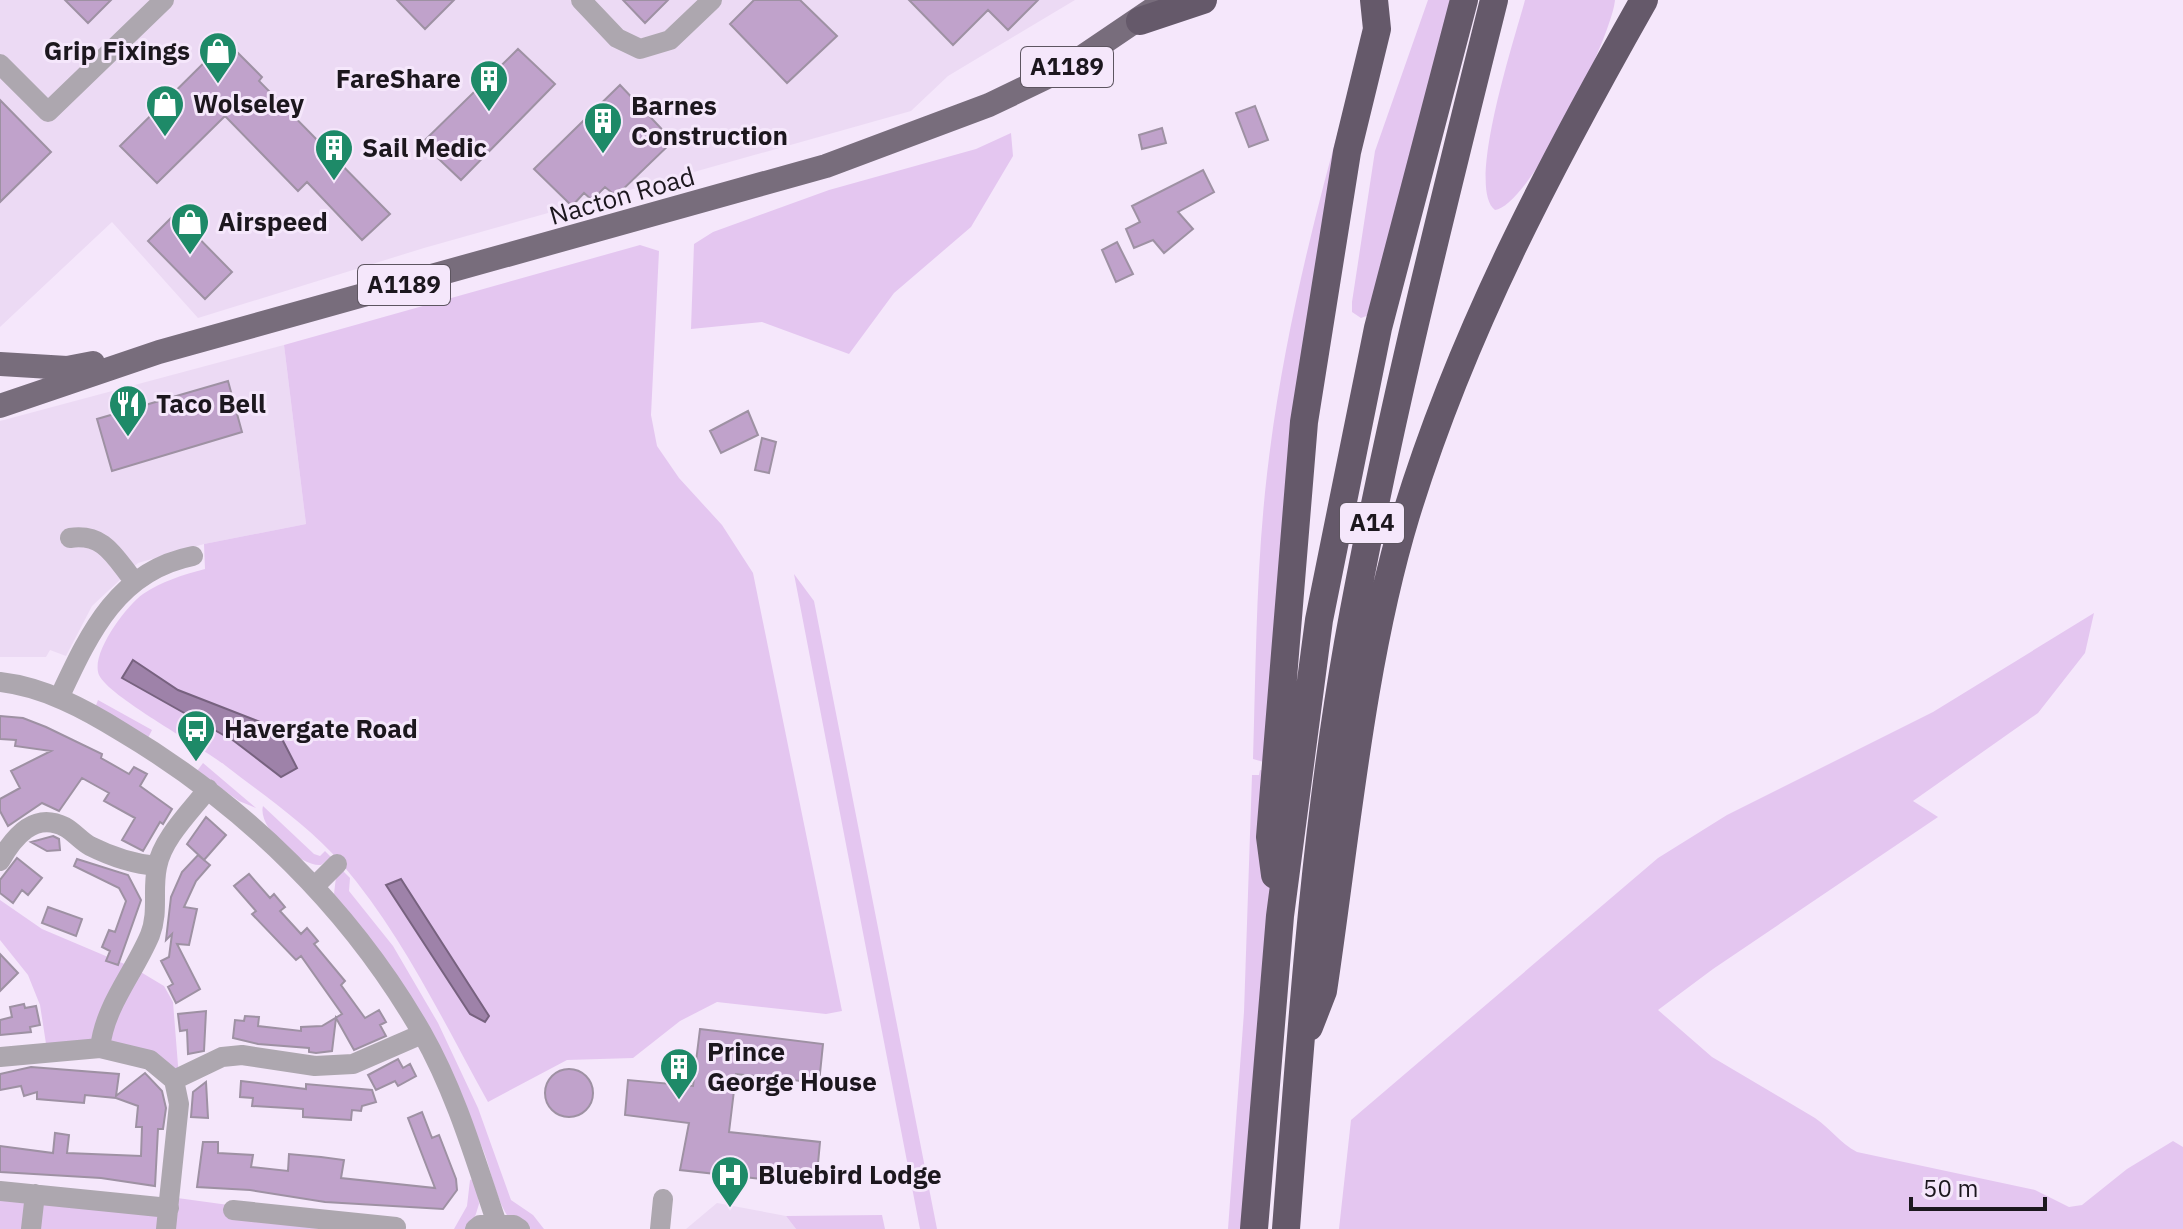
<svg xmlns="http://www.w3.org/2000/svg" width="2183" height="1229" font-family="'IBM Plex Sans',sans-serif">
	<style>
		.built { fill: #ecdaf4 }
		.green { fill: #e4c6f0 }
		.water { fill: #9e82a9; stroke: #77627f; stroke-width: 2 }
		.building { fill: #c0a2cb; stroke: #9e91a3; stroke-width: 2 }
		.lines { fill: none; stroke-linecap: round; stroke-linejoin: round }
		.minor { stroke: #ada7af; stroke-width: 20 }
		.major { stroke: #786d7c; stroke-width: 24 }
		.highway { stroke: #65596a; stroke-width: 28 }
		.labels { text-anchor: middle; stroke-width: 6; stroke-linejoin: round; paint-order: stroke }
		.shield { fill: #f5e7fb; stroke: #5d5560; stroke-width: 2 }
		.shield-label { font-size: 24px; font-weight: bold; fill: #1c171e }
		.poi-label { font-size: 26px; font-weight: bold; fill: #1c171e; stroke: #f5e7fb; text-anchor: start }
		.street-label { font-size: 26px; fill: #1c171e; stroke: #f5e7fb }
	</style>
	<rect width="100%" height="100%" fill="#f5e7fb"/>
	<path class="built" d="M0,0H1075L948,76L911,111L424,248L198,318L112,222L0,327Z
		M284,345L306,524L204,544L138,563L92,606L66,656L50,650L46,657H0V421Z
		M717,1203L786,1216L796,1229H686Z"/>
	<path class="green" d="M1428,0H1456L1377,312L1361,318L1352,312V302L1375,151Z
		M1525,0H1615C1612,36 1530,206 1495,210C1465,188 1516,35 1525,0Z
		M1343,113L1274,819L1257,1126L1247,1229H1228L1244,1012L1252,775H1259L1260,770L1266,771L1271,764L1253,759C1256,664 1256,569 1267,474C1281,352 1310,232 1343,113Z
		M1011,133L1013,156L971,227L894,293L849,354L762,322L691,329L694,244L713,232L829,190L976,149Z
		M640,245L659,251L651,415L657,446L679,478L722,525L753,573L842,1011L826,1014L717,1002L680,1021L633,1058L567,1060L488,1102C443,1021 402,934 342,864C309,826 266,797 226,766C201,746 109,697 99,675C90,654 126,606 143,594C162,581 183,575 205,569L204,544L306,524L284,345Z
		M794,574L814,601L937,1229H920Z
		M2094,613L2085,653L2038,713L1913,801L1938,817L1713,969L1658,1010L1712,1057L1815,1118C1831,1129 1840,1143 1857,1152L2035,1190L2069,1207L2082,1205L2127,1169L2173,1141L2183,1147V1229H1339L1351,1120L1658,858L1727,815L1933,712Z
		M98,700L152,730L148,738L95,708Z
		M203,763L256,808L239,801L197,771Z
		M263,806L314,854L320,856L325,851L331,857L321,865C300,867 257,827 263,806Z
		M342,870L350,878L349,891L393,946L438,1023L478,1108L511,1200L533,1215L544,1229H520C498,1214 493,1176 484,1152C447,1059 396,972 334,894L336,877Z
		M0,900L42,929L134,968L164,986L173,1002L179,1078L150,1060L47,1050L40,1005L28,975L0,940Z
		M476,1178L479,1204L474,1220L465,1229H454L467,1206L470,1180Z
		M0,1191L135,1203L170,1197L405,1229H0Z
		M882,1215L885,1229H796L786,1216Z"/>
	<path class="water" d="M133,660L178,690L260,722L282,739L297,768L281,777L234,741L122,678Z
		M401,879L489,1016L485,1022L470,1014L386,885Z"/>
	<path class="building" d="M65,0H111L88,23Z
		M397,0H454L425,29Z
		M623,0H668L645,23Z
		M754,0H800L837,36L787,83L730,24Z
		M909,0H1038L1008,30L988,10L953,45Z
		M226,41L262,77L259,81L390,214L362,240L307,182L298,191L225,116L157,183L120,146Z
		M518,49L555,84L461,180L422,143Z
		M620,85L673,141L616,196L605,187L592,200L584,193L572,206L534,169Z
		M0,100L51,152L0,202Z
		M1255,106L1268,140L1249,147L1236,113Z
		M1162,128L1166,143L1142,149L1139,135Z
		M1203,170L1214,192L1178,212L1193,229L1164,253L1153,240L1134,248L1126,229L1140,222L1132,206Z
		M175,214L232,272L205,299L148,241Z
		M1117,242L1133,274L1116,282L1102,250Z
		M228,381L242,432L112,471L97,419Z
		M748,411L758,435L721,453L710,431Z
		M762,438L776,442L769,473L755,470Z
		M0,716L23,718L46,727L102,754L101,758L129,774L134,767L147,774L140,786L172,809L163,824L160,822L143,851L122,840L135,818L104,801L109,793L82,778L59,811L42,803L8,826L0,811V799L20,788L11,771L51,751L15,746L16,740L0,739Z
		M206,817L226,835L204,860L187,844Z
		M53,836L59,839L60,850L47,851L31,842Z
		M198,855L210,865L196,881L184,907L197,909L189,945L177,944L200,989L176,1003L168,987L173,984L161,961L169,957L172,934L166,940L171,897L182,872Z
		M17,858L42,878L28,895L22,890L13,903L0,893V880Z
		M77,859L128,875L141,900L118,965L106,961L110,951L102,947L109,930L115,932L126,901L119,888L74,866Z
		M249,874L270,898L274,894L285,907L280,911L301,934L307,928L318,941L314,944L345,981L341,985L365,1018L379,1010L386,1022L380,1025L386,1036L354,1050L336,1018L332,1051L316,1053L309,1052V1048L258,1044L233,1038L235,1020L244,1021L245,1016L259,1017L258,1026L301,1031V1027L322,1026L342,1014L301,956L296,960L252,914L256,911L234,886Z
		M48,907L82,919L76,936L42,923Z
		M0,954L18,973L0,991Z
		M24,1004L25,1008L36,1006L40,1025L30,1027L31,1032L0,1035V1020L12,1017L10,1007Z
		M206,1011L204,1051L188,1054L187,1030L180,1031L178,1014Z
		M700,1029L823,1044L819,1083L736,1074L729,1132L820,1142L816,1185L680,1170L689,1123L625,1115L628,1080L693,1086Z
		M398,1059L403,1068L410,1064L416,1076L398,1086L395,1081L376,1090L368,1075Z
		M31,1067L119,1074L116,1096L145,1073L162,1091L166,1108L163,1129H158L155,1186L101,1178L0,1172V1146L53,1153L55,1133L69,1135L67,1153L141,1156L142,1127H136L138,1106L116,1098L85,1095L84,1103L37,1099V1092L24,1096L21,1086L0,1090V1074Z
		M545 1093a24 24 0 1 1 48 0a24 24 0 1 1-48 0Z
		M241,1081L306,1089V1084L372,1090L376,1102L362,1106L361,1111L352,1110L351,1120L303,1117V1109L252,1106L253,1098L240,1097Z
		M206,1082L208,1118L191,1117L193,1092Z
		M422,1112L432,1138L439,1135L456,1179L457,1190L443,1209L325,1202L250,1190L197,1187L203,1142H218V1153L253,1155L251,1167L288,1171L289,1154L321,1157L344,1160L341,1178L435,1188L408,1118Z"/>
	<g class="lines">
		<path class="minor" d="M581,0L617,38L640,49L670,40L712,0
			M0,64L48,112L164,0
			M70,538C104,533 114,556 134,581
			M0,682C44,687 85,709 122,732C245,805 351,909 422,1033C456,1093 475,1159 497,1224
			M59,698C89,634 117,571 193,556
			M0,861C13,838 34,811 65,827C74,832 81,841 90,846C112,857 132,864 157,866
			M314,887L337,864
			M100,1048L150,1060L174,1080
			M0,1057L100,1048C105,1005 133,975 150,935C159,912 152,891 157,867C162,839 190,812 208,789
			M174,1080L222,1057L242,1055L315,1066L353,1064L422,1034
			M0,1191L169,1208
			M233,1210L396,1227
			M31,1229L35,1194
			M166,1229L179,1104L174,1080
			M475,1229L480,1225H514L520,1229
			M660,1229L663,1199"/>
		<path class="major" d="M0,364L67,368L93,363
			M0,406L159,352L826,166L989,105L1066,68L1153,9"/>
		<path class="highway" d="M1140,21L1203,0
			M1275,875L1270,837L1304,422L1347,152L1377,29L1374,0
			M1309,1027L1323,991C1346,837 1361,663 1406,515C1462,332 1550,166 1644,0
			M1254,1229L1280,916L1319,620L1378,328L1464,0
			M1286,1229C1301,1033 1314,836 1348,643C1387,426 1441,213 1494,0"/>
	</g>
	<defs>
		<g id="shop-pin" transform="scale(2)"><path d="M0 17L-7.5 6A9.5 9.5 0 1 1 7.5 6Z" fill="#1e8a68" stroke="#f5e7fb"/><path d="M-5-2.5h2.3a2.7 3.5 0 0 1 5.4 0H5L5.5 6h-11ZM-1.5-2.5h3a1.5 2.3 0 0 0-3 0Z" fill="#fff"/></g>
		<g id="building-pin" transform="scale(2)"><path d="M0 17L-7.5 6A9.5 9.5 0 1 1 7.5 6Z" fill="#1e8a68" stroke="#f5e7fb"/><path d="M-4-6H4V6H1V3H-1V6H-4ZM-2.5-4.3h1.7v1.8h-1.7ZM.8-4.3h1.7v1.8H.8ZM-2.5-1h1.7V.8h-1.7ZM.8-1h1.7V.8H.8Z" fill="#fff"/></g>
		<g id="restaurant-pin" transform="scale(2)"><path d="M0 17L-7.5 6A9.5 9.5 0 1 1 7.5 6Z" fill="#1e8a68" stroke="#f5e7fb"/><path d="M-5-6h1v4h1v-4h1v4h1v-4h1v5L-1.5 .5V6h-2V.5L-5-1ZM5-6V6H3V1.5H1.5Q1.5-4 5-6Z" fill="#fff"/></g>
		<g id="bus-pin" transform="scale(2)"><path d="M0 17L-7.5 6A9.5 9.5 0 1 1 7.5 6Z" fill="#1e8a68" stroke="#f5e7fb"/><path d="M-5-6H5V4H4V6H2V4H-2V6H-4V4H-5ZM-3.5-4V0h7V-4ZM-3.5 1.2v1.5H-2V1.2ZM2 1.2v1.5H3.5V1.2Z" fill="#fff"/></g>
		<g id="hospital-pin" transform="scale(2)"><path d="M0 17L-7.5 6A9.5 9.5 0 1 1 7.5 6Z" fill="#1e8a68" stroke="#f5e7fb"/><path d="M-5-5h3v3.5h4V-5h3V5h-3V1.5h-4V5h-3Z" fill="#fff"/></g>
	</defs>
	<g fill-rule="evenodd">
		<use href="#shop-pin" x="218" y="51"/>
		<use href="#building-pin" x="489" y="79"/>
		<use href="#shop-pin" x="165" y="104"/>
		<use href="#building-pin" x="603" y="121"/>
		<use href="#building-pin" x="334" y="148"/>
		<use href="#shop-pin" x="190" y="222"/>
		<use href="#restaurant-pin" x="128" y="404"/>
		<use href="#bus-pin" x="196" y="729"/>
		<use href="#building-pin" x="679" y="1067"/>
		<use href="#hospital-pin" x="730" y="1175"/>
	</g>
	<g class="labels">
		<g class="shield">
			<rect x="1021" y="47" width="92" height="40" rx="6"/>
			<rect x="358" y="265" width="92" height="40" rx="6"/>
			<rect x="1340" y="503" width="64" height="40" rx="6"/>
		</g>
		<g class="shield-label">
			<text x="1067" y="75">A1189</text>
			<text x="404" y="293">A1189</text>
			<text x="1372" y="531">A14</text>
		</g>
		<g class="poi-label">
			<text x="190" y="60" text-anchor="end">Grip Fixings</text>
			<text x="461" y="88" text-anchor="end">FareShare</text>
			<text x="193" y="113">Wolseley</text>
			<text x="631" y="115">Barnes<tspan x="631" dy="30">Construction</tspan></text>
			<text x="362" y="157">Sail Medic</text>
			<text x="218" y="231">Airspeed</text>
			<text x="156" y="413">Taco Bell</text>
			<text x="224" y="738">Havergate Road</text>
			<text x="707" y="1061">Prince<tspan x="707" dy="30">George House</tspan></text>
			<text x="758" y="1184">Bluebird Lodge</text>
		</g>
		<g class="street-label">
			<text transform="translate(622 196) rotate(-16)" y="9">Nacton Road</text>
		</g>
	</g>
	<path d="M1911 1197v12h134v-12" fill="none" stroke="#1c171e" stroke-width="4"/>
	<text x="1923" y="1197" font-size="24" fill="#1c171e" stroke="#f5e7fb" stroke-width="6" paint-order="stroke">50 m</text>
</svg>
